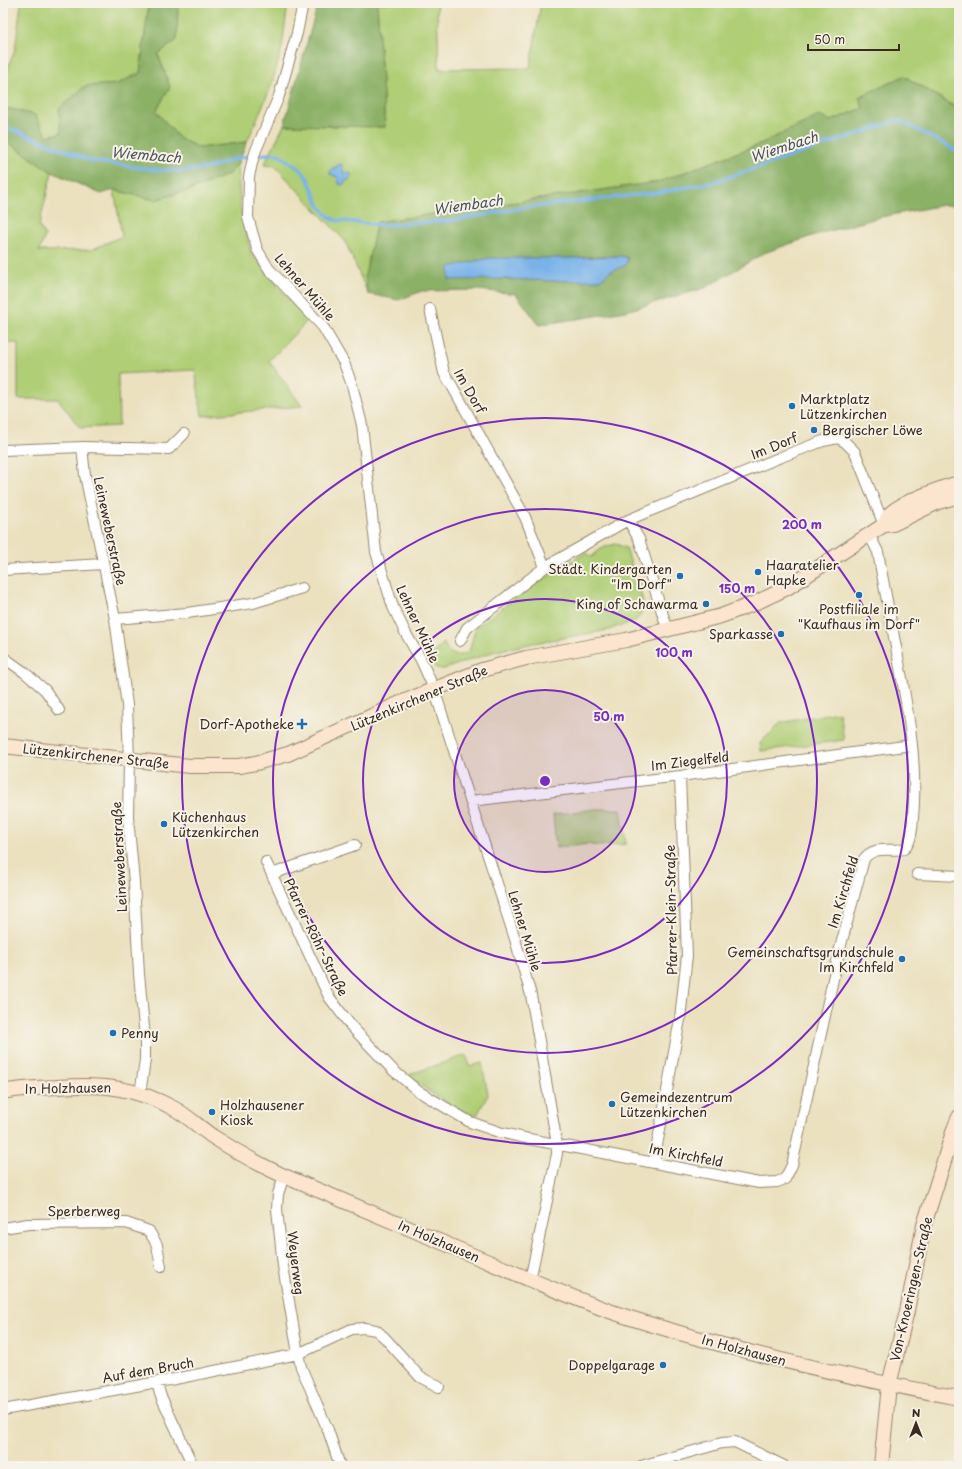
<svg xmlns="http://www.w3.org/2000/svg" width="962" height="1469" font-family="'Playpen Sans',sans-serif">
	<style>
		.green { fill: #afce75; stroke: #757c4a }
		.forest { fill: #8bb166; stroke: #636e42; fill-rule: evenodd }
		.water { fill: #78b2e9; stroke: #5a6e84 }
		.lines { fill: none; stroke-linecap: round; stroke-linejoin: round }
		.stream { stroke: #78b2e9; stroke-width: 3.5 }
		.street-casing { stroke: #93866e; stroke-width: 12 }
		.secondary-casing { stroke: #93866e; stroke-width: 16 }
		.street { stroke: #fff; stroke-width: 10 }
		.secondary { stroke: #fce5cf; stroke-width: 14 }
		.ring { fill: none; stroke: #7b2cbf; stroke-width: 2 }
		.poi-dot { fill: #1f6fb2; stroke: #f7f3e8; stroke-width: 1.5 }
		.labels { text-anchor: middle; stroke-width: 4; stroke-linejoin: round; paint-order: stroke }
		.street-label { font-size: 13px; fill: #3b2a1e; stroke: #f7f3e8 }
		.poi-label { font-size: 13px; fill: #3b2a1e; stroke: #f7f3e8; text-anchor: start }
		.water-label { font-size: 14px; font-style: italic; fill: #4d535b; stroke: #f7f3e8 }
		.centre { fill: #7b2cbf; stroke: #f7f3e8; stroke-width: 2 }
		.ring-label { font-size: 12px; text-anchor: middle; font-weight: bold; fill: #7b2cbf; stroke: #f7f3e8; stroke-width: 4; stroke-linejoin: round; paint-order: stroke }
	</style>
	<rect width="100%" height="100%" fill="#f7f3e8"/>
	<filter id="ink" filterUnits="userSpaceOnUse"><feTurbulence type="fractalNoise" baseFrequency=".025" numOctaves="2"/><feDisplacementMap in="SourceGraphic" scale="8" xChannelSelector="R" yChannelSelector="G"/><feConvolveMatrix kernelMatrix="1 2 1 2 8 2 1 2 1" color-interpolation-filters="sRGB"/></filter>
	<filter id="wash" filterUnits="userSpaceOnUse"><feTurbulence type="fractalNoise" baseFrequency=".012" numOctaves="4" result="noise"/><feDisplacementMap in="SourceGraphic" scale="16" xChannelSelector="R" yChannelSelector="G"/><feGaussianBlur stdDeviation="0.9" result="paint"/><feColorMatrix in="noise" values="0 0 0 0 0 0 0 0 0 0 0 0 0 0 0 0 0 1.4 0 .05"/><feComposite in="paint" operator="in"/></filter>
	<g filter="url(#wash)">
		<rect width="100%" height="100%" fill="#ebe1bf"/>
		<path class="green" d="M21,3H147L148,9L140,73L117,84L85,86L61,133L47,136L3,107V79L15,50Z
			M178,3H287L288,4L282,47L271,87L247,142L199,148L179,138L156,111L170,87L158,54L177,40Z
			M377,3H437L439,69L530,68L541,3H959V109L904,76L859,97L863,108L831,121L819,116L758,145L658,182L377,222L365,276L368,294L345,241L275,166L264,165L284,125L385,127Z
			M3,139L52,172L39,226L45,236L39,251L91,250L122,236L114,190L155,200L199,187L229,174L238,163L240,206L251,253L307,321L269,361L302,406L202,416L195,370L118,374L119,426L80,428L58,399H18V343H3Z
			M616,544L626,548L637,581L642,579L644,585L639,587C643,598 647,615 633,622C625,625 616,626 609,630L534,643L496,651L444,669C435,669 431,665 428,657L444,643C449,656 456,658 469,652L475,630L478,626L526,590L585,553L592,557C598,549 606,546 616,544Z
			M839,712L844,740L761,751L760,743L780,723Z
			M595,809H621L626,844L597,846L588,844L556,848L553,815Z
			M466,1055L470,1066L482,1063L488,1095L476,1117C451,1106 429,1093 408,1075Z"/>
		<path class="forest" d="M147,3H178L177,40L158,54L170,87L156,111L179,138L199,148L247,142L238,163L229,174L199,187L155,200L114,190L101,194L52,172L3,139V107L35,115L47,136L61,133L59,109L85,86L117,84L140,73L148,9Z
			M334,3H377L385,127L284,125L317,7Z
			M904,76L959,110V205H943L881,217L812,236L764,253L705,288L626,311L539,325L516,294L479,290L422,291L399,300L368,294L365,276L377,222L658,182L758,145L819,116L831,121L863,108L859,97ZM621,256L628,258L626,265L609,272L600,280L449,279L569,258Z"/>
		<path class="water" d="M339,164L342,165L344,173H350L352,175L350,179L346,181L343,185H341L339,184L337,177L330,174L331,169L336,167Z
			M621,256L628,258L626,265L609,272L600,280L553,281L506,279L449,280V267L489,258H569Z"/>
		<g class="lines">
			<path class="stream" d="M3,126L92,161L157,170L182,171L208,168L237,158L267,154H278L301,170L308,179L319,205L327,215L334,220L382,225L449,221L522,208L663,192L714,182L899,120L959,152"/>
		</g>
	</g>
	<g filter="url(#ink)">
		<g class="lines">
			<g class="street-casing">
				<path id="street" d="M303,3L297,33L279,96L256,150L252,163L249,177L248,217L257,249L269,269L323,327L344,363L352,385L362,425L376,552L393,607L406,634L421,660L434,689L515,939L531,995L557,1144V1154L530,1280
					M430,309L444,373L451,384L525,517L545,567
					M82,447L85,475L115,619L127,705L129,760L128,817L134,882L139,974L145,1038V1060L140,1094
					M3,450L82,447L169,449L184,434
					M628,520L639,539L668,631
					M3,570L103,564
					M115,619L187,613L253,603L302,588
					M460,641L467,628L545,567L628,520L781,457L823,441L838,438L845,442L855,452L884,525
					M3,657L24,672L45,690L59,710
					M471,801L680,776L912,745
					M266,862L329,997L351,1026L394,1071L418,1091L470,1122L499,1132L529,1139L759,1183L777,1182L785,1179L792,1165L839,952L864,859C874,845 890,852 904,849C912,842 912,828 913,818C918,763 908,710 898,657C891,622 884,587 878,552L869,534
					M272,874L355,845
					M917,874L959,876
					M654,1162L680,1019L687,955L680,776
					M284,1176L278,1194L277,1209L283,1266L298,1354L301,1367L328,1430L340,1466
					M3,1228L28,1224L126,1223L149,1231L157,1245L161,1267
					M157,1383L160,1394L193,1466
					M3,1410L180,1378L298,1354L352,1329L364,1328L376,1330L385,1338L420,1377L439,1387
					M641,1466L722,1443L735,1442L784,1466"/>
			</g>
			<g class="secondary-casing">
				<path id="secondary" d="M884,525C886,522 887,517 890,514C899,503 944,487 959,483
					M3,746L190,766H239L256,763L288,754L398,704L482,670L526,658L626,640L721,616L753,604L787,588L884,525L893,524L938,502L959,496
					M3,1092C21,1088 39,1088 58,1087C102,1084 135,1087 175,1109C189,1117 201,1129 215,1138C237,1152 260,1165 284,1176C347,1202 410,1229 472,1255C519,1275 567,1296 615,1313C727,1350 843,1376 959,1398
					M881,1466L889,1385L907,1311L924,1225L954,1129L959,1117"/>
			</g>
			<use href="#street" class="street"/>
			<use href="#secondary" class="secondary"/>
		</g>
	</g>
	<circle cx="545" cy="781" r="91" fill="#7b2cbf" fill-opacity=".12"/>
	<g class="ring">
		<circle cx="545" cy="781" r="91"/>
		<circle cx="545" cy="781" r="182"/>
		<circle cx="545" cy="781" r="272"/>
		<circle cx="545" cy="781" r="363"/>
	</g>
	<g class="poi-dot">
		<circle cx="792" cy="406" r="4"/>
		<circle cx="814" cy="430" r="4"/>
		<circle cx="758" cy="572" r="4"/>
		<circle cx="680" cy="576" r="4"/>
		<circle cx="859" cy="595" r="4"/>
		<circle cx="706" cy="604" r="4"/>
		<circle cx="781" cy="634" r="4"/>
		<path d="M300 718h4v4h4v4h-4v4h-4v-4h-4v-4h4z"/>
		<circle cx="164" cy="824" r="4"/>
		<circle cx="902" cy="959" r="4"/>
		<circle cx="113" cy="1033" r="4"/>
		<circle cx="612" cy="1104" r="4"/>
		<circle cx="212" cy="1112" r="4"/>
		<circle cx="663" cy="1365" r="4"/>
	</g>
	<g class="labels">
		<g class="street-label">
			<text transform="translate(305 287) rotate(49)" y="5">Lehner Mühle</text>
			<text transform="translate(470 391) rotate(60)" y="5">Im Dorf</text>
			<text transform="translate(774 446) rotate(-22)" y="5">Im Dorf</text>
			<text transform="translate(110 531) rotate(78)" y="5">Leineweberstraße</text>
			<text transform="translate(418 624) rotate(65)" y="5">Lehner Mühle</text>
			<text transform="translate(419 698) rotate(-23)" y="5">Lützenkirchener Straße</text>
			<text transform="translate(96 756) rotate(6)" y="5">Lützenkirchener Straße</text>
			<text transform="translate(690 761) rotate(-7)" y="5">Im Ziegelfeld</text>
			<text transform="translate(119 857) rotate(-93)" y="5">Leineweberstraße</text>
			<text transform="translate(843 892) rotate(-73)" y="5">Im Kirchfeld</text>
			<text transform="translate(671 910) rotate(-91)" y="5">Pfarrer-Klein-Straße</text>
			<text transform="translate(525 931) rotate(73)" y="5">Lehner Mühle</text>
			<text transform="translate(316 937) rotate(64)" y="5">Pfarrer-Röhr-Straße</text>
			<text transform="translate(68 1088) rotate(-1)" y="5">In Holzhausen</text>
			<text transform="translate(686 1155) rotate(11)" y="5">Im Kirchfeld</text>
			<text x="84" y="1216">Sperberweg</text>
			<text transform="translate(439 1241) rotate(23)" y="5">In Holzhausen</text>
			<text transform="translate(296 1263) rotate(83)" y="5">Weyerweg</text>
			<text transform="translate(911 1289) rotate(-77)" y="5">Von-Knoeringen-Straße</text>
			<text transform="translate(744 1350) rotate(15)" y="5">In Holzhausen</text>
			<text transform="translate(148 1370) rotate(-10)" y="5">Auf dem Bruch</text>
		</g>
		<g class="poi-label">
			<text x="800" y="404">Marktplatz<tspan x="800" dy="15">Lützenkirchen</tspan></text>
			<text x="822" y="435">Bergischer Löwe</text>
			<text x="766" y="570">Haaratelier<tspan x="766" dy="15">Hapke</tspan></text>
			<text x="672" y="574" text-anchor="end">Städt. Kindergarten<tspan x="672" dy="15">"Im Dorf"</tspan></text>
			<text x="698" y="609" text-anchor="end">King of Schawarma</text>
			<text x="859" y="614" text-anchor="middle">Postfiliale im<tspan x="859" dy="15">"Kaufhaus im Dorf"</tspan></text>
			<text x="773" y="639" text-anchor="end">Sparkasse</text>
			<text x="294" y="729" text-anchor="end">Dorf-Apotheke</text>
			<text x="172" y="822">Küchenhaus<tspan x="172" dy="15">Lützenkirchen</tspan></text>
			<text x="894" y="957" text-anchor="end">Gemeinschaftsgrundschule<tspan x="894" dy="15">Im Kirchfeld</tspan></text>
			<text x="121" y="1038">Penny</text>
			<text x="620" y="1102">Gemeindezentrum<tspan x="620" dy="15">Lützenkirchen</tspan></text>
			<text x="220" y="1110">Holzhausener<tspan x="220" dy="15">Kiosk</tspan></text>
			<text x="655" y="1370" text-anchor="end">Doppelgarage</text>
		</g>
		<g class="water-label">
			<text transform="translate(784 147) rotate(-18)" y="5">Wiembach</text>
			<text transform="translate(146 155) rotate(5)" y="5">Wiembach</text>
			<text transform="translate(468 205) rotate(-8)" y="5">Wiembach</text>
		</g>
	</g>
	<circle cx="545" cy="781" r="6" class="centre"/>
	<g class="ring-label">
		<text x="802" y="529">200 m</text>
		<text x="737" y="593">150 m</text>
		<text x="674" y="657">100 m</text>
		<text x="609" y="721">50 m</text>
	</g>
	<rect width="962" height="1469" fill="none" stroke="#f7f3e8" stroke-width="16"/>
	<g transform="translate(916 1423)" stroke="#f7f3e8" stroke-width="3" paint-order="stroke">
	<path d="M0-3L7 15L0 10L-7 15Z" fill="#3b2a1e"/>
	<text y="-6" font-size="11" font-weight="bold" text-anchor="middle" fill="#3b2a1e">N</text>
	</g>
	<path d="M808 44v6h91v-6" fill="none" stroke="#3b2a1e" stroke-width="2"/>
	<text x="814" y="44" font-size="12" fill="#3b2a1e" stroke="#f7f3e8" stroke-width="3" paint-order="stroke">50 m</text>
</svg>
